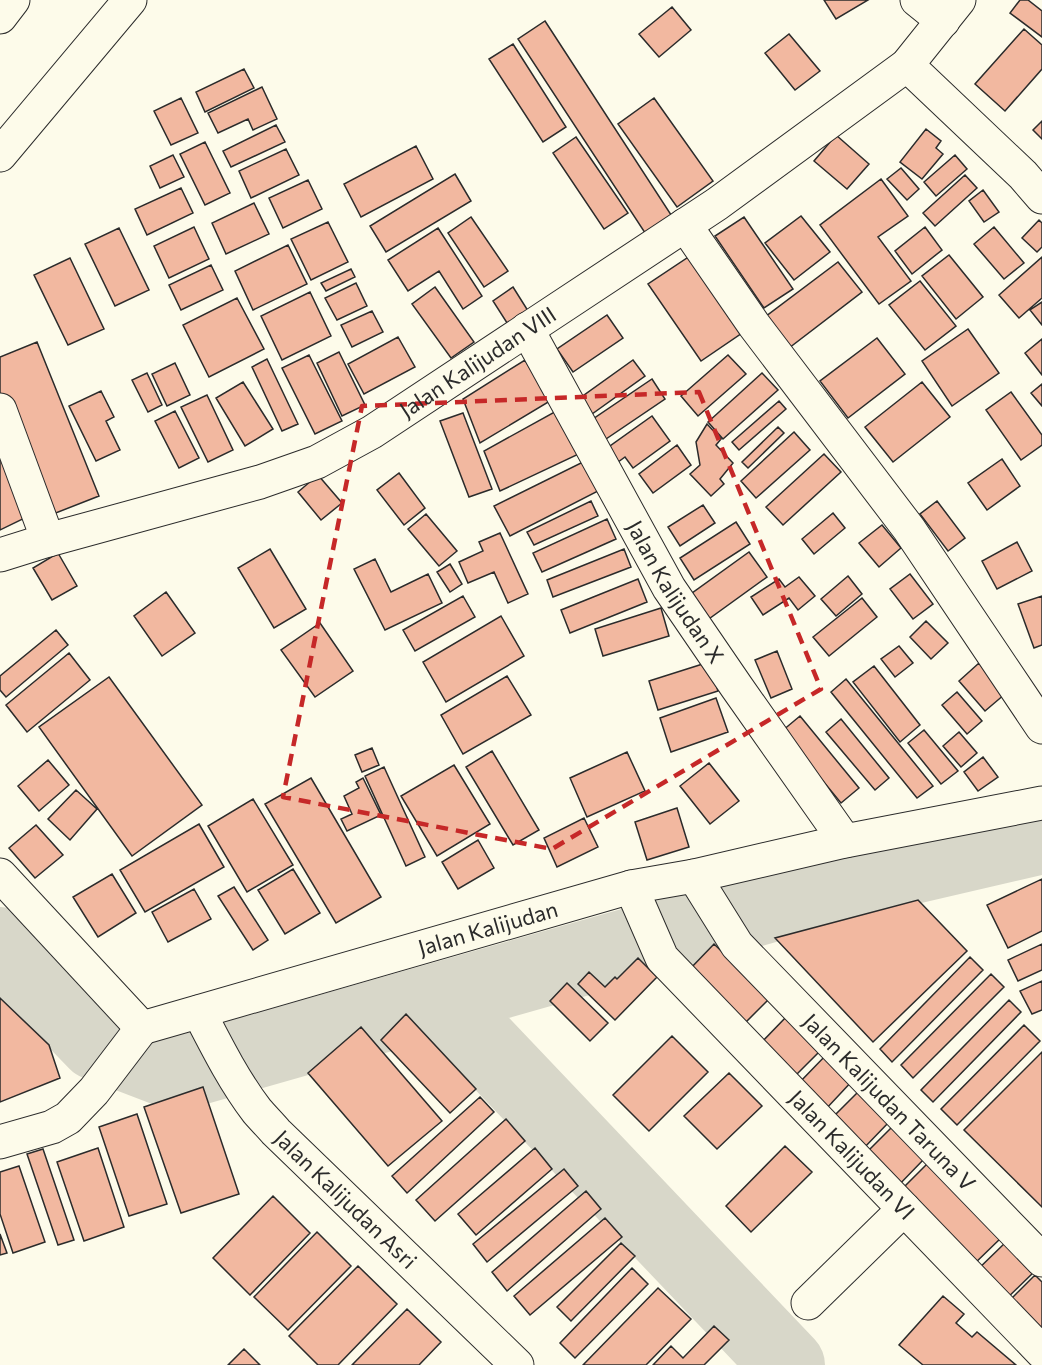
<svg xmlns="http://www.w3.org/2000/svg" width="1042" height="1365" font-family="Commissioner,sans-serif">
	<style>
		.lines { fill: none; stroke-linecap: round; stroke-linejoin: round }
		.river { stroke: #d8d7c9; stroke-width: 74 }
		.building { fill: #f2b8a0; stroke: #2b2b2b; stroke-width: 1.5 }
		.minor-casing { stroke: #2b2b2b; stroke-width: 35 }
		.major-casing { stroke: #2b2b2b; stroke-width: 35 }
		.minor { stroke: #fdfbea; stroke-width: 33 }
		.major { stroke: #fdfbea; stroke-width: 33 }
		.marked { fill: none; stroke: #c62828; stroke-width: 4.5; stroke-dasharray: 12 8; stroke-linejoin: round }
		.labels { text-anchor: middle; stroke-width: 4.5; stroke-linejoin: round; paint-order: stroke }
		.street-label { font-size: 22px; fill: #2b2b2b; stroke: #fdfbea }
	</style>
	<rect width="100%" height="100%" fill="#fdfbea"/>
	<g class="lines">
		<path class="river" d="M0,944L96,1043L177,1074L440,999L788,1365
			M440,999L870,877L1042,837"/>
	</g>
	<path class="building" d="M824,0H868L836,19Z
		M1020,0H1028L1042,11V37L1010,13Z
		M672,7L691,30L659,57L639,34Z
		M545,21L677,224L651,242L518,39Z
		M1024,29L1042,45V69L1005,111L975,84Z
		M789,34L820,71L795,90L765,53Z
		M513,44L566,127L543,142L489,59Z
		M244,69L254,88L205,112L196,92Z
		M262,87L277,119L253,130L248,119L218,133L208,113Z
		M181,98L198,133L171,145L154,111Z
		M654,98L713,181L677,207L618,124Z
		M1042,121V139L1033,130Z
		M276,125L285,142L231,167L223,151Z
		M926,129L941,141L936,148L943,154L922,179L900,162Z
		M836,135L869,164L847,189L814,161Z
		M576,137L628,213L604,229L553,153Z
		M205,142L230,193L205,205L180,154Z
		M416,146L433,179L361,217L344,184Z
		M286,149L299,175L251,198L239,171Z
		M173,155L184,177L160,188L150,166Z
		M955,155L967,169L936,196L924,182Z
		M901,168L919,189L907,200L887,179Z
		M455,174L471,201L386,252L370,226Z
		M965,175L977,188L935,226L923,213Z
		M881,179L908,216L878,237L911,281L879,304L820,225Z
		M308,180L322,209L283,228L269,198Z
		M181,188L193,213L147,235L135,209Z
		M983,190L999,212L984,222L969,201Z
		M254,203L269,234L226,254L212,223Z
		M801,216L830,252L794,280L765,243Z
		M471,217L508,271L484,287L448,233Z
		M744,217L793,289L764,308L715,236Z
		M1039,220L1042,223V247L1037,252L1022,238Z
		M328,222L348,262L311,280L291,239Z
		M194,227L209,259L169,278L154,246Z
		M925,227L942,250L912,274L895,251Z
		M994,227L1024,263L1004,279L974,244Z
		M119,228L149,290L115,306L85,244Z
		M438,228L482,296L463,309L439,271L408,291L388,260Z
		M288,245L307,284L253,310L235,271Z
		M693,254L745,331L701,361L648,284Z
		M949,255L983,297L956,319L922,276Z
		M1042,257V298L1019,318L999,295Z
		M70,258L104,329L68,345L34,275Z
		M838,262L862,292L789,348L765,317Z
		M211,265L223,290L181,310L169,285Z
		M351,269L355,277L326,291L321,283Z
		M920,281L956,326L925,350L889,305Z
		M356,283L367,306L337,320L325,298Z
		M435,287L474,342L451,358L412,304Z
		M513,287L530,314L509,326L493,301Z
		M310,292L331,336L282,360L261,316Z
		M237,298L264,349L209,377L183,325Z
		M1042,302V325L1030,310Z
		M372,311L383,332L352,347L341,325Z
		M607,315L623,338L573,372L557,349Z
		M968,329L999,373L952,406L922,361Z
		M398,337L415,367L364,394L348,364Z
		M877,338L905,374L848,418L820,381Z
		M1042,339V375L1025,353Z
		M37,342L99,496L48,516L0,397V357Z
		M339,352L365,405L342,416L317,363Z
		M309,355L342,421L315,434L282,368Z
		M728,355L746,374L698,416L681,396Z
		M267,359L298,424L282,431L252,367Z
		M525,360L550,401L480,443L463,399Z
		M633,360L645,376L592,414L580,398Z
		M175,363L190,395L167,406L152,374Z
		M147,373L162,405L148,412L132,380Z
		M762,373L778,390L723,439L708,422Z
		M652,379L665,399L603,441L590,421Z
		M243,382L273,429L245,446L216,398Z
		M922,382L950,417L893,462L865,427Z
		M1042,384V406L1031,393Z
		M101,391L114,417L106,421L120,450L96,461L69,406Z
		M1011,392L1042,435V445L1021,460L986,410Z
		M207,395L233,450L208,462L181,407Z
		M779,401L786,409L739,450L732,442Z
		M560,409L583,452L500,491L484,451Z
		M175,411L199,458L179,468L155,421Z
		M463,413L492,489L469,497L440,421Z
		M652,416L670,441L633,468L625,457L614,465L603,451Z
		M707,424L721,439L716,445L733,463L720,479L724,484L711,496L690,474L700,465L696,442Z
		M778,427L784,433L748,468L742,462Z
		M794,432L810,450L756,498L741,481Z
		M677,445L691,465L653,493L639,474Z
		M0,451L31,515L0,530Z
		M824,454L841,472L783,525L766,507Z
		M1002,459L1020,486L987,510L968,483Z
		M585,461L600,490L510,536L494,506Z
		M399,473L425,508L404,525L377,490Z
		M318,475L342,503L321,520L298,492Z
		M591,501L598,516L534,545L527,532Z
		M937,501L965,538L948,551L920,514Z
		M703,505L715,523L680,546L668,527Z
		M833,513L845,528L814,554L802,539Z
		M426,514L457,551L439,566L408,529Z
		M607,519L616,539L542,572L533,553Z
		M736,522L750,544L694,580L680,558Z
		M882,525L901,548L879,567L859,543Z
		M500,533L528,594L508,603L494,572L468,583L459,562L483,551L479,542Z
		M1017,542L1032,571L997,589L982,561Z
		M270,549L306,609L274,628L238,568Z
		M624,549L631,567L553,597L547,580Z
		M749,552L767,577L706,621L688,596Z
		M58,553L77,586L52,600L33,568Z
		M375,559L391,592L428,574L442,603L385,630L354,569Z
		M450,564L462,584L450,592L437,572Z
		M910,574L933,604L913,619L890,589Z
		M848,576L862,594L836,616L821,599Z
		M799,577L815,596L798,610L789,598L763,615L751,597L779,579L785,587Z
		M638,579L647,602L570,633L561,610Z
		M166,592L195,633L162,656L134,616Z
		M463,596L475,617L415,651L403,630Z
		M1042,596V645L1034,648L1018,604Z
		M862,598L877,617L829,656L813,637Z
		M661,608L669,636L603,656L595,629Z
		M501,616L524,656L446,702L423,662Z
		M926,621L948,643L931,659L910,637Z
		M320,623L353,671L315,697L281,650Z
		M56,630L68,645L6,697L0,690V676Z
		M899,646L913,663L895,677L881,659Z
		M777,651L792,689L771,698L755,660Z
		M69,653L90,680L27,732L6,705Z
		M709,662L718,691L658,710L649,681Z
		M979,663L1005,694L985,711L959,681Z
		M874,666L920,725L900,742L853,682Z
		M507,676L531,715L463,754L441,715Z
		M109,677L202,805L132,856L39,727Z
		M846,679L933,786L917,798L831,692Z
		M957,692L982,721L967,734L942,705Z
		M716,698L728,732L671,752L660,718Z
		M800,716L859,788L841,803L782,731Z
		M841,719L889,778L875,790L826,732Z
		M924,730L958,771L941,784L908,743Z
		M959,732L977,753L961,767L943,746Z
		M372,748L379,765L362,772L355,755Z
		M492,751L539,830L513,845L466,767Z
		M627,752L645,791L587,817L570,778Z
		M983,757L998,777L978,791L964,772Z
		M48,760L69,785L39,811L18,786Z
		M709,763L739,801L710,824L680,786Z
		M454,765L490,824L437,856L401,796Z
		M384,767L425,857L406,866L365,776Z
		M311,778L381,897L336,923L265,804Z
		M363,778L381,815L347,831L341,819L352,814L344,796L359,788L356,782Z
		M76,790L97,809L70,840L48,819Z
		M253,799L293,865L247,892L208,826Z
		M677,808L689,847L647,860L635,822Z
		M584,818L598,847L557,867L544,838Z
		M199,824L224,867L145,912L120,870Z
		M36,825L63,855L35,878L9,848Z
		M478,840L494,868L458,889L442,862Z
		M293,869L320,913L285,934L258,890Z
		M112,874L136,913L98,937L73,897Z
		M1042,879V931L1008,948L987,905Z
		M234,887L268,940L253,950L218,896Z
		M194,889L211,919L168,942L152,912Z
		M918,900L967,951L873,1042L775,938Z
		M714,944L770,998L744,1024L689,970Z
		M1042,944V970L1018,981L1008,960Z
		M970,957L983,970L892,1062L880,1049Z
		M638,958L657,977L615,1020L578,984L589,972L605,987L615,977L617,979Z
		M991,974L1004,987L913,1078L901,1065Z
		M1042,981V1010L1032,1014L1020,991Z
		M567,983L608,1023L590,1041L550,1001Z
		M0,998L49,1045L60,1078L0,1102Z
		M1009,1000L1021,1012L933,1102L921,1090Z
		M406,1014L476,1089L450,1113L381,1040Z
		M788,1015L822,1049L793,1078L759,1045Z
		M1024,1025L1040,1041L957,1125L941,1109Z
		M361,1027L442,1121L388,1166L308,1073Z
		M672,1036L708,1072L649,1131L613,1095Z
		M1042,1052V1207L964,1130Z
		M828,1053L854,1079L825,1110L798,1084Z
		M729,1073L762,1106L717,1149L684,1116Z
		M203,1087L239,1194L181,1213L144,1107Z
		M858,1092L889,1122L862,1150L830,1120Z
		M480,1097L494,1112L407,1193L392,1176Z
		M137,1114L167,1204L129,1216L99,1127Z
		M506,1119L525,1141L435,1221L416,1200Z
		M893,1126L925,1158L895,1189L862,1157Z
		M785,1146L812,1172L751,1232L726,1206Z
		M98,1148L124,1227L84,1241L57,1162Z
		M535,1148L552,1169L476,1235L458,1214Z
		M43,1149L74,1240L58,1245L27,1154Z
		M928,1163L1003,1236L970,1268L896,1195Z
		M19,1166L45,1242L13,1253L0,1214V1172Z
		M564,1169L578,1186L487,1262L473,1244Z
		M586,1191L601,1209L507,1291L492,1272Z
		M273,1196L310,1233L250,1295L213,1258Z
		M605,1218L622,1237L530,1315L514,1296Z
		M317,1232L351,1266L288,1330L254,1297Z
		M0,1234L7,1253L0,1255Z
		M1007,1241L1036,1270L1001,1304L972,1275Z
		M621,1243L635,1256L571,1321L557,1307Z
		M358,1266L397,1304L338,1365H318L289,1336Z
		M632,1268L648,1284L575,1358L560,1343Z
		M1035,1275L1042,1282V1347L1002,1308Z
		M658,1288L691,1319L646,1365H583Z
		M943,1296L964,1314L956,1323L972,1337L977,1332L1016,1365H923L899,1345Z
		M407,1309L441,1342L419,1365H352Z
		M714,1326L729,1340L704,1365H653L671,1346L683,1358Z
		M244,1349L260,1365H228Z"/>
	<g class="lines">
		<g class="minor-casing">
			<g id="minor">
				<path d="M917,0L943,21"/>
				<path d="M907,65L1023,175L1042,197"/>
				<path d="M685,225L754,325L909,529L1042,727"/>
				<path id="s1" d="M527,329L669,588L736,686L845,841"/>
				<path d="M0,410L48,540"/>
				<path id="s2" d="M0,555L48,540L260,482L317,462L372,432L717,204L907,65L959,0"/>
				<path d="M0,875L142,1028"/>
				<path id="s3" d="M694,876L737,945L1042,1260"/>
				<path id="s4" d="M631,887L662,958L1042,1352"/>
				<path id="s5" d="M199,1012C216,1045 234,1081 257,1111C263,1118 270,1125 276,1132L517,1365"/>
				<path id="s6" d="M142,1028L631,887L694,876L845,841L1042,803"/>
				<path d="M0,1142L52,1127L68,1118L94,1091L142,1028"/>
				<path d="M808,1303L904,1209"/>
			</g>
		</g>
		<g class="major-casing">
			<path id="major" d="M0,17L13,0
				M0,155L130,0"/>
		</g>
		<use href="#minor" class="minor"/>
		<use href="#major" class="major"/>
	</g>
	<path class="marked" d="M699,392L821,689L552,849L283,797L362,406Z"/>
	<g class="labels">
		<g class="street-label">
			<text dy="8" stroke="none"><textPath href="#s2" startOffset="520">Jalan Kalijudan VIII</textPath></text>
			<text dy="8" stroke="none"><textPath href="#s1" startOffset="302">Jalan Kalijudan X</textPath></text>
			<text dy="8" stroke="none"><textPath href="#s6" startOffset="360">Jalan Kalijudan</textPath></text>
			<text dy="8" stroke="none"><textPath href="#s3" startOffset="300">Jalan Kalijudan Taruna V</textPath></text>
			<text dy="8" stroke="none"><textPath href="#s4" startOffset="351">Jalan Kalijudan VI</textPath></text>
			<text dy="8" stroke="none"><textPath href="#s5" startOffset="240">Jalan Kalijudan Asri</textPath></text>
		</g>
	</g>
</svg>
